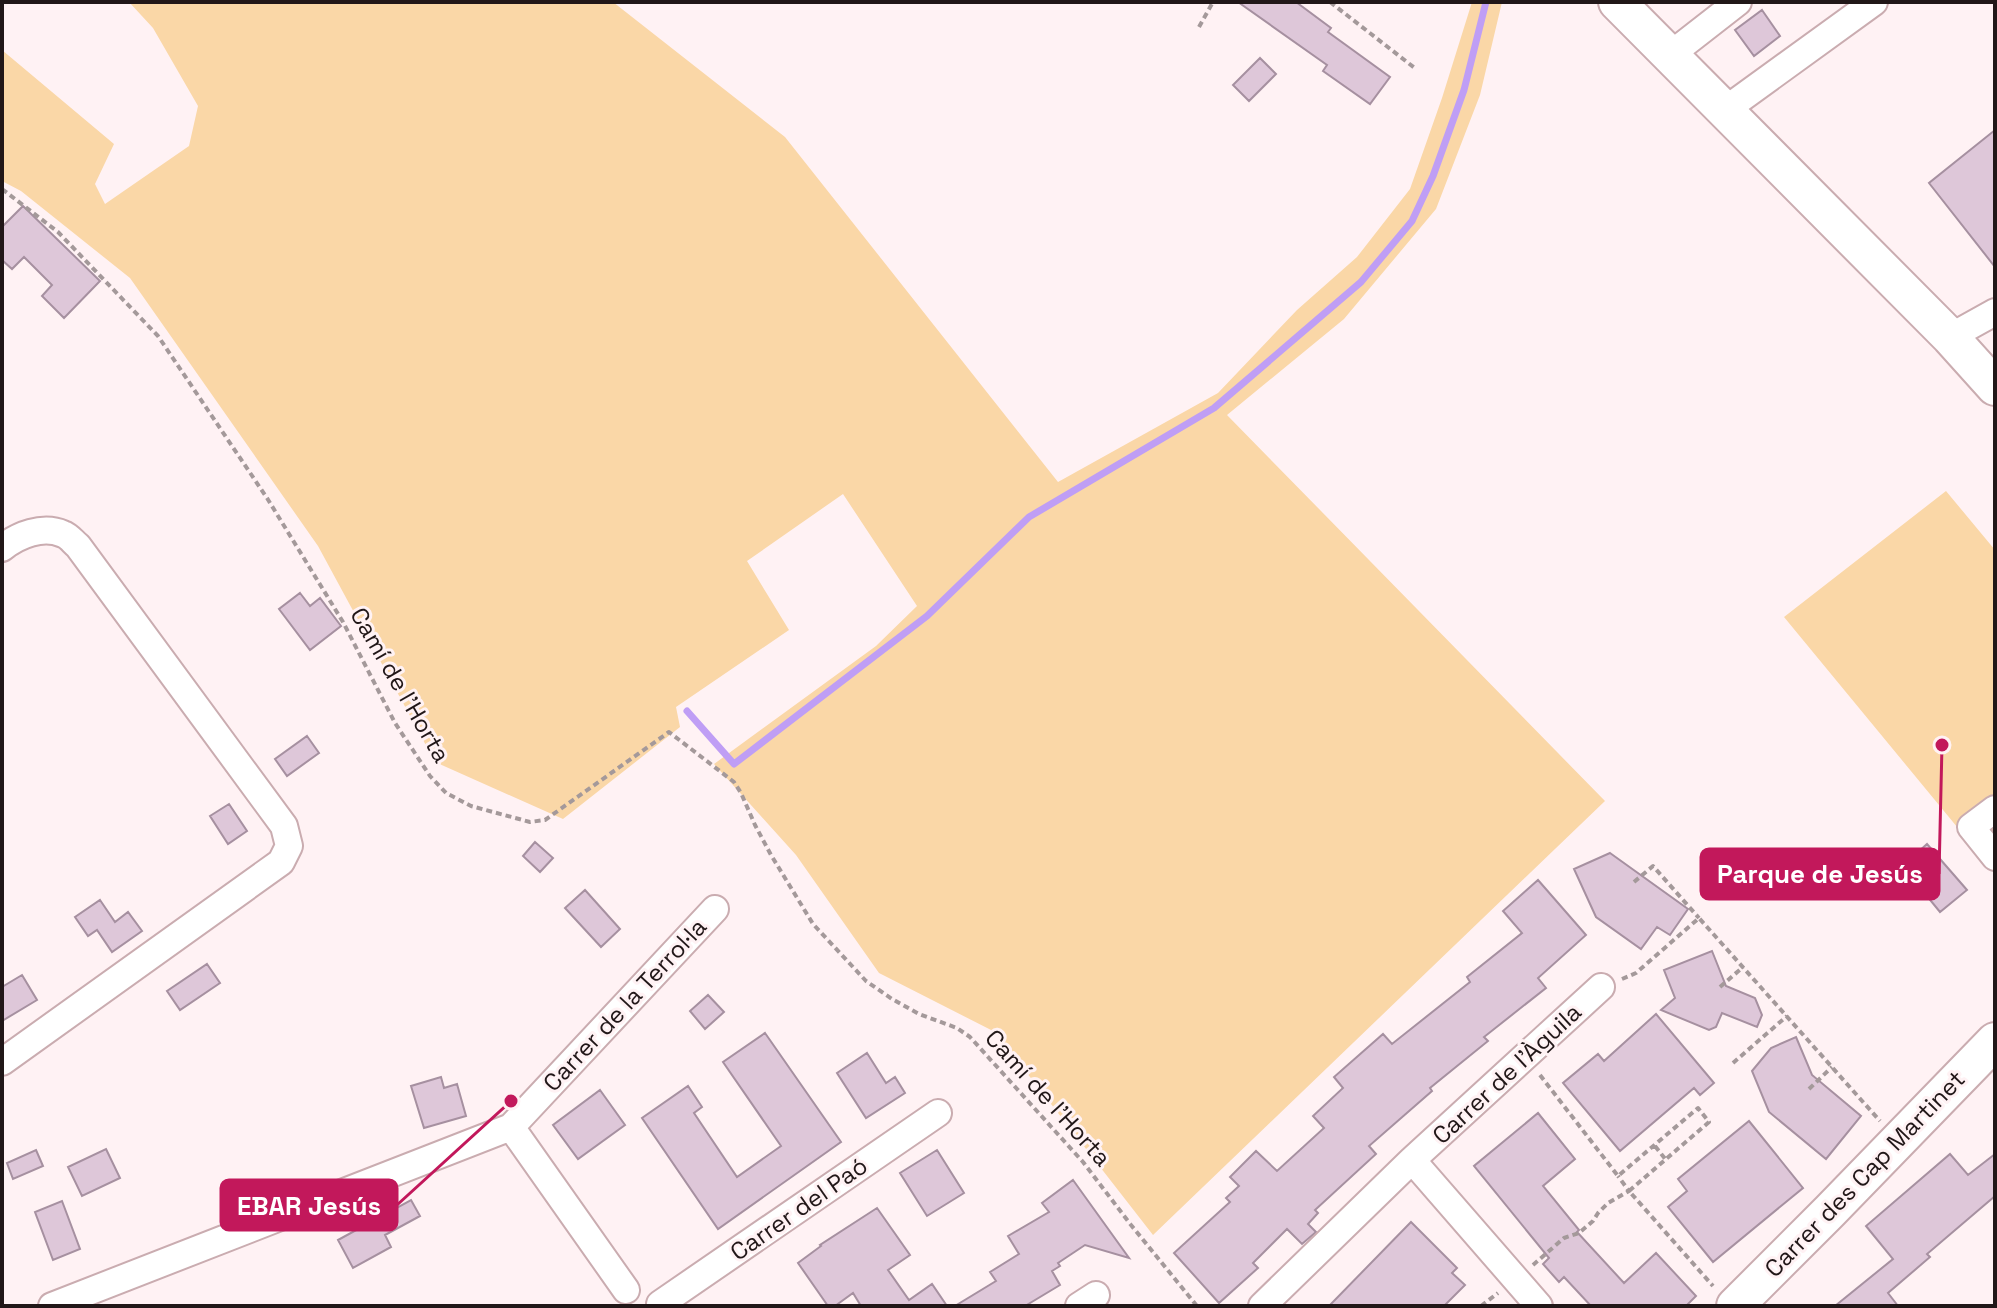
<svg xmlns="http://www.w3.org/2000/svg" width="1997" height="1308" font-family="'Space Grotesk',sans-serif">
	<style>
		.green { fill: #fad7a7 }
		.lines { fill: none; stroke-linecap: round; stroke-linejoin: round }
		.stream { stroke: #bf9ef5; stroke-width: 7 }
		.building { fill: #dec7d9; stroke: #a690a0; stroke-width: 2 }
		.street-casing { stroke: #caacb0; stroke-width: 30 }
		.secondary-casing { stroke: #caacb0; stroke-width: 40 }
		.path { stroke: #a4999a; stroke-width: 4; stroke-dasharray: 6 4; stroke-linecap: butt }
		.street { stroke: #fff; stroke-width: 26 }
		.secondary { stroke: #fff; stroke-width: 36 }
		.labels { text-anchor: middle; stroke-width: 6; stroke-linejoin: round; paint-order: stroke }
		.street-label { font-size: 24px; fill: #211718; stroke: #fff2f4 }
		.leader { fill: none; stroke: #c2185b; stroke-width: 3 }
		.callout-dot { fill: #c2185b; stroke: #fff2f4; stroke-width: 3 }
		.callout { fill: #c2185b; stroke: #c2185b; stroke-width: 3 }
		.callout-label { font-size: 26px; text-anchor: middle; font-weight: bold; fill: #fff }
	</style>
	<rect width="100%" height="100%" fill="#fff2f4"/>
	<path class="green" d="M129,2H613L785,137L1058,482L1218,393L1297,310L1357,257L1410,189L1442,98L1472,2H1502L1480,95L1436,209L1344,319L1227,415L1605,801L1153,1235L995,1032L879,973L796,855L714,764L876,646L917,606L843,494L747,561L789,630L676,707L680,727L563,819L435,762L318,546L130,278L21,191L2,181V50L114,144L95,184L105,204L189,146L198,106L153,28Z
		M1946,491L1995,550V873L1784,617Z"/>
	<g class="lines">
		<path class="stream" d="M687,711L734,764L927,616L1029,517L1214,408L1361,282L1412,221L1433,176L1464,90L1486,2"/>
	</g>
	<path class="building" d="M1238,2H1296L1331,28L1328,32L1390,77L1370,104L1323,71L1327,65Z
		M1762,10L1780,36L1754,56L1735,30Z
		M1260,58L1276,74L1249,101L1233,85Z
		M1995,130V267L1929,183Z
		M23,206L100,281L64,318L42,296L52,285L24,257L12,269L2,260V227Z
		M300,593L310,606L320,598L341,626L310,650L279,609Z
		M307,736L319,753L287,776L275,759Z
		M229,804L247,831L228,844L210,816Z
		M535,842L553,858L540,872L523,856Z
		M1927,844L1967,890L1940,912L1908,873L1914,868L1908,861Z
		M1610,853L1688,909L1670,935L1657,927L1641,949L1596,917L1574,869Z
		M1538,880L1586,935L1538,978L1546,988L1484,1037L1488,1041L1430,1088L1432,1091L1369,1146L1376,1154L1315,1210L1318,1213L1308,1224L1316,1232L1302,1244L1287,1229L1253,1263L1258,1268L1219,1303L1174,1253L1230,1202L1226,1198L1239,1186L1230,1177L1256,1151L1277,1171L1324,1128L1313,1116L1343,1088L1334,1077L1383,1034L1392,1044L1470,982L1467,977L1522,933L1503,911Z
		M585,890L620,929L601,947L565,908Z
		M100,900L115,922L128,912L142,931L112,952L97,930L88,936L75,917Z
		M1712,951L1726,986L1755,998L1762,1015L1757,1027L1722,1013L1716,1027L1709,1030L1661,1010L1675,998L1664,970Z
		M207,964L220,983L180,1010L167,991Z
		M22,975L37,1000L2,1021V987Z
		M708,995L724,1012L705,1029L690,1011Z
		M1656,1014L1714,1083L1700,1095L1694,1088L1620,1151L1563,1083L1598,1054L1604,1061Z
		M765,1033L841,1142L718,1229L642,1118L688,1086L702,1107L694,1113L737,1177L781,1146L723,1062Z
		M1796,1037L1812,1075L1861,1116L1826,1159L1769,1112L1752,1071L1771,1048Z
		M867,1053L886,1083L895,1077L905,1093L866,1118L837,1073Z
		M441,1077L444,1088L457,1084L466,1116L424,1128L411,1086Z
		M600,1090L625,1125L578,1159L553,1125Z
		M1538,1113L1575,1159L1543,1186L1579,1230L1577,1232L1624,1283L1656,1253L1696,1296L1686,1306H1591L1564,1277L1559,1282L1543,1264L1549,1258L1474,1166Z
		M1749,1121L1803,1188L1713,1262L1668,1207L1687,1191L1678,1179Z
		M106,1149L120,1178L82,1196L68,1167Z
		M36,1150L43,1166L13,1179L7,1163Z
		M937,1150L964,1193L927,1216L900,1173Z
		M1950,1154L1968,1175L1995,1154V1196L1927,1254L1930,1257L1888,1293L1898,1306H1835L1893,1259L1866,1226Z
		M1073,1180L1129,1258L1085,1245L1058,1263L1060,1266L1052,1271L1060,1285L1025,1306H955L996,1281L990,1272L1019,1254L1008,1236L1049,1212L1042,1203Z
		M411,1200L420,1216L385,1235L391,1247L353,1268L338,1240Z
		M62,1201L80,1249L53,1260L35,1212Z
		M877,1208L910,1255L888,1270L909,1300L932,1284L947,1306H861L853,1293L835,1306H828L798,1263L821,1246L820,1245Z
		M1411,1222L1457,1268L1452,1273L1465,1285L1444,1306H1329Z"/>
	<g class="lines">
		<g class="street-casing">
			<path id="street" d="M1670,55L1738,2
				M1725,110L1874,2
				M1950,337L1995,312
				M2,548C18,535 43,525 63,534C69,536 73,542 78,546L284,826L289,846L281,862L2,1062
				M1995,809L1971,827L1995,857
				M511,1127L626,1290
				M1412,1160L1601,987
				M660,1304L938,1113
				M52,1306L511,1127L715,909
				M1079,1306L1096,1295
				M1262,1306L1412,1160L1539,1306"/>
		</g>
		<g class="secondary-casing">
			<path id="secondary" d="M1617,2L1950,337L1995,387
				M1735,1306L1830,1211L1995,1041"/>
		</g>
		<path class="path" d="M1330,2L1416,69
			M1199,27L1213,2
			M2,189L58,232L158,336L267,498L343,622L395,723L430,776L446,793L471,806L530,822L545,820L669,732L734,782L741,793L755,825L771,855L813,924L866,981L892,999L919,1014L957,1028L970,1037L1083,1162L1131,1225L1197,1306
			M1634,882L1653,866L1699,918
			M1622,979L1636,973L1699,918L1880,1121
			M1720,987L1743,967
			M1733,1063L1787,1016
			M1540,1075L1618,1176L1698,1108L1709,1122L1629,1191L1713,1286
			M1809,1089L1832,1067
			M1655,1146L1666,1160
			M1533,1265L1564,1238L1579,1233L1593,1221L1598,1213L1608,1203L1629,1191L1618,1176
			M1481,1306L1498,1293"/>
		<use href="#street" class="street"/>
		<use href="#secondary" class="secondary"/>
	</g>
	<g class="labels">
		<g class="street-label">
			<text transform="translate(400 685) rotate(60)" y="8">Camí de l'Horta</text>
			<text transform="translate(625 1005) rotate(-47)" y="8">Carrer de la Terrol·la</text>
			<text transform="translate(1507 1074) rotate(-43)" y="8">Carrer de l'Àguila</text>
			<text transform="translate(1048 1098) rotate(48)" y="8">Camí de l'Horta</text>
			<text transform="translate(1865 1174) rotate(-46)" y="8">Carrer des Cap Martinet</text>
			<text transform="translate(799 1209) rotate(-35)" y="8">Carrer del Paó</text>
		</g>
	</g>
	<path class="leader" d="M1942 745L1939 874M511 1101L397 1205"/>
	<g class="callout-dot">
		<circle cx="1942" cy="745" r="8"/>
		<circle cx="511" cy="1101" r="8"/>
	</g>
	<g class="callout">
		<rect x="1701" y="849" width="238" height="50" rx="8"/>
		<rect x="221" y="1180" width="176" height="50" rx="8"/>
	</g>
	<g class="callout-label">
		<text x="1820" y="883">Parque de Jesús</text>
		<text x="309" y="1215">EBAR Jesús</text>
	</g>
	<rect width="1997" height="1308" fill="none" stroke="#211718" stroke-width="8"/>
</svg>
